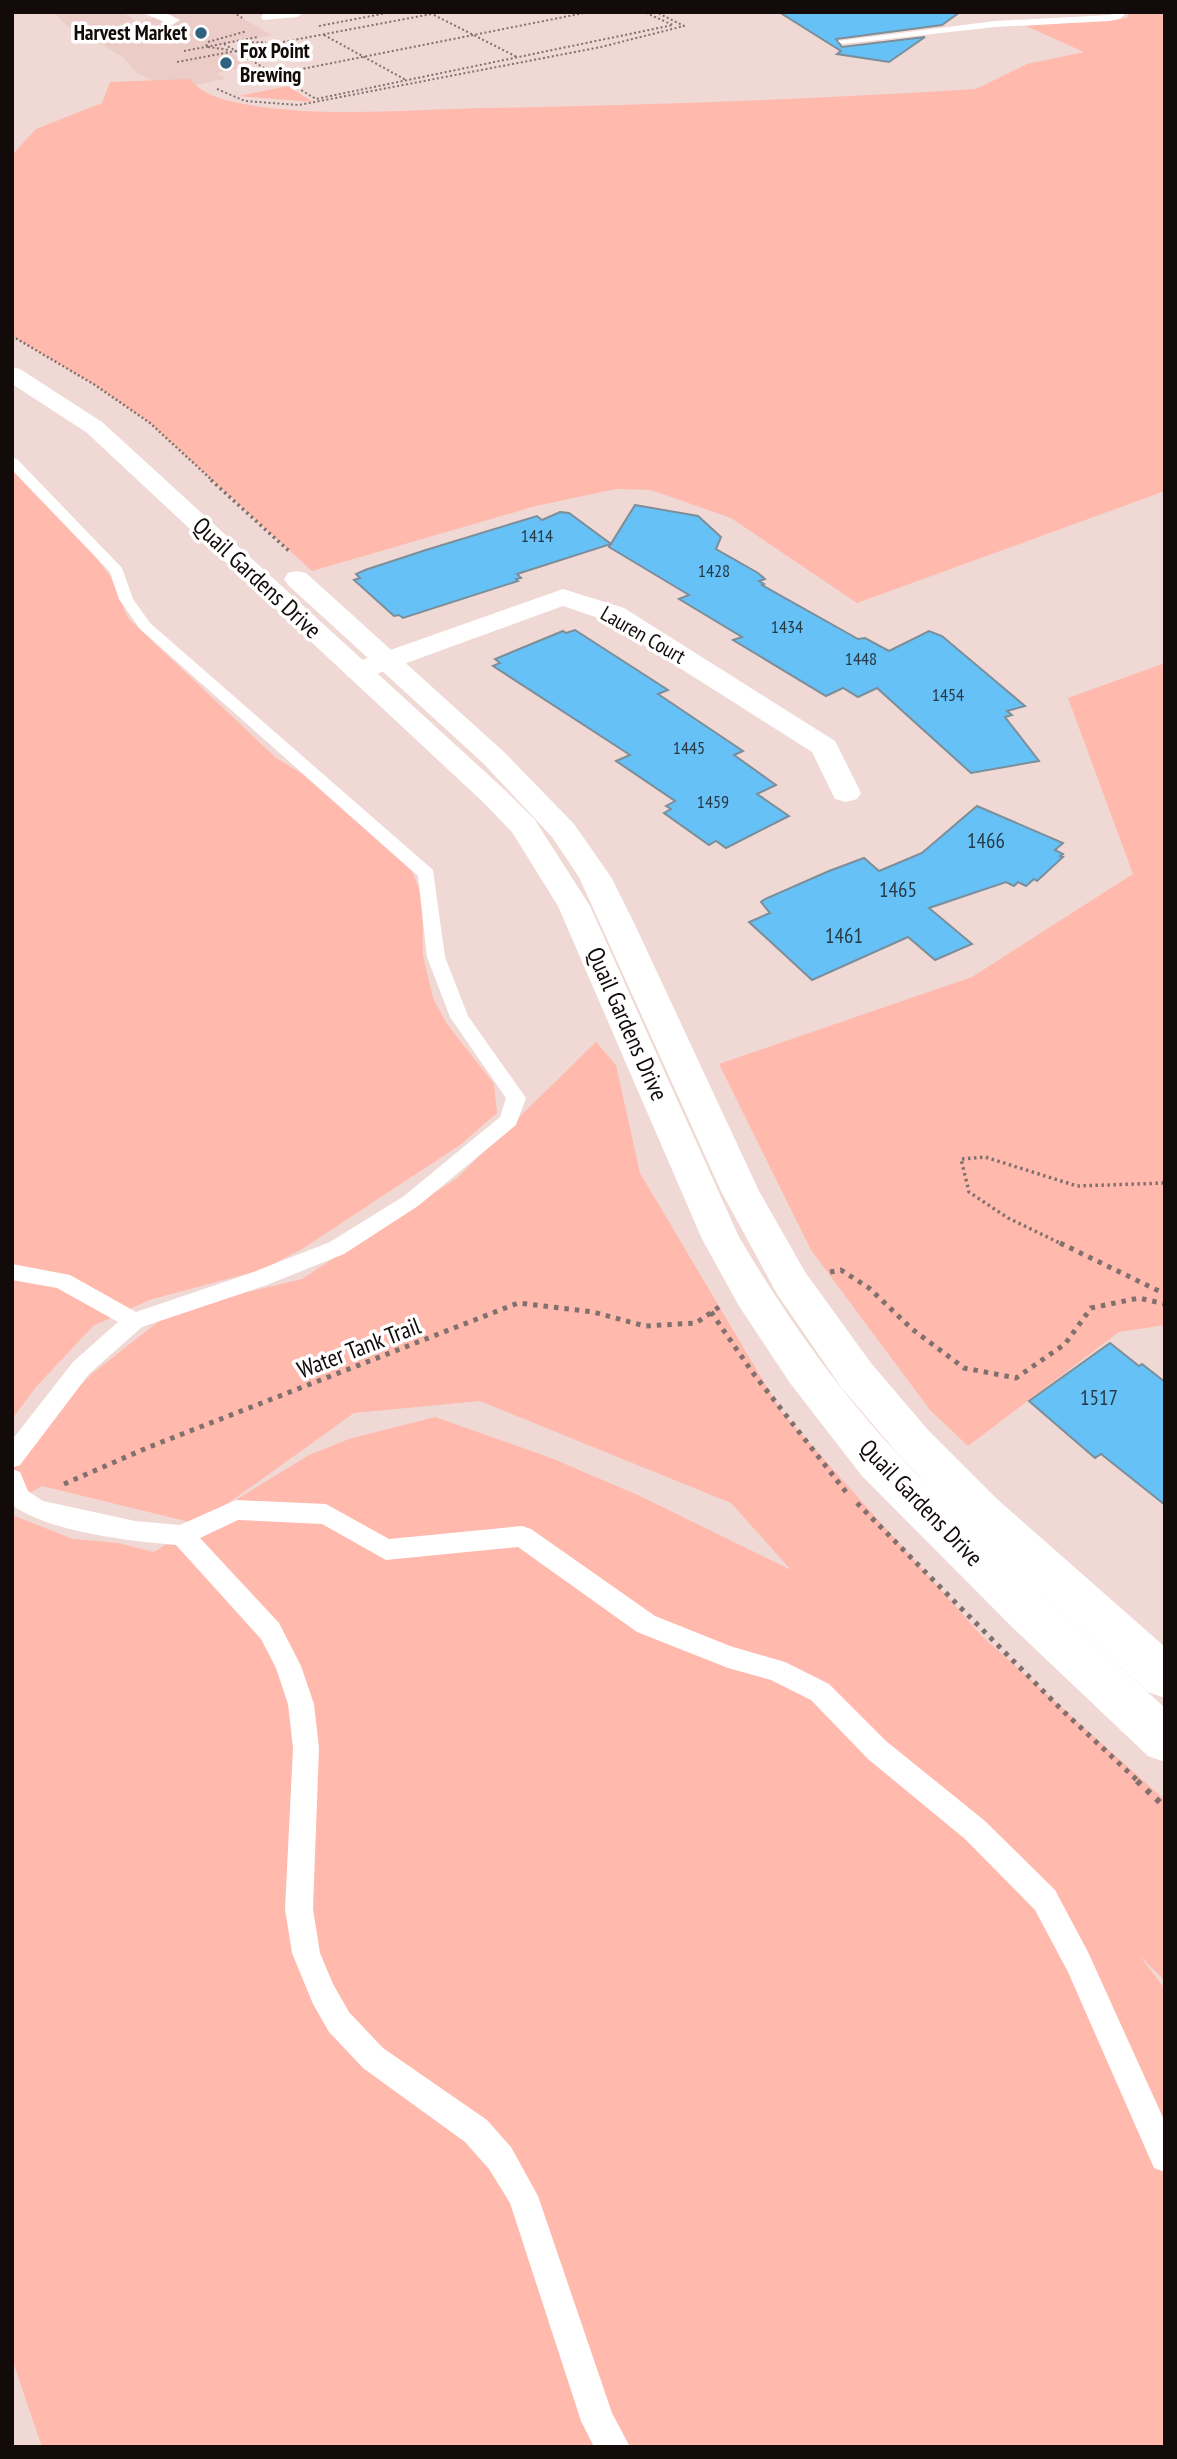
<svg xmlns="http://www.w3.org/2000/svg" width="1177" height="2459" font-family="'PT Sans Narrow',sans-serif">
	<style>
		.built { fill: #ecccc6 }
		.green { fill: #ffb9ad; fill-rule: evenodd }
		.building { fill: #65c1f6; stroke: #7c8e99; stroke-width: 2 }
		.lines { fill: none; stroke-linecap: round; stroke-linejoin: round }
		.path-far4 { stroke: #80716e; stroke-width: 2; stroke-dasharray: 2 2.5; stroke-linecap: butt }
		.path-far3 { stroke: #80716e; stroke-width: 2.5; stroke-dasharray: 2 2.5; stroke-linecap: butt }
		.path-far2 { stroke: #80716e; stroke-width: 3.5; stroke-dasharray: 2.5 3.5; stroke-linecap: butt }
		.path-far1 { stroke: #80716e; stroke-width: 5; stroke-dasharray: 4.5 6; stroke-linecap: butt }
		.path { stroke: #80716e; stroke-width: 6; stroke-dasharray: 5 8; stroke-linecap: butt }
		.lane { fill: #fff; fill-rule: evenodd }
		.street { fill: #fff; fill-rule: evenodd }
		.secondary { fill: #fff; fill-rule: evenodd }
		.poi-dot { fill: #306380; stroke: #fff; stroke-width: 2.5 }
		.labels { text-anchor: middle; stroke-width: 7; stroke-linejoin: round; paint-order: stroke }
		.far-number-label { font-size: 18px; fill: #273845 }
		.far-poi-label { font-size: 21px; font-weight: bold; fill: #120b0a; stroke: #fff; text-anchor: end }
		.far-street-label { font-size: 21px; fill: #120b0a; stroke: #fff }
		.number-label { font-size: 21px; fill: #273845 }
		.street-label { font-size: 24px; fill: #120b0a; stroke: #fff }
	</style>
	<rect width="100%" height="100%" fill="#f0d9d4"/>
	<path class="built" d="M53,12H122L138,22L174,12H231L272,35L219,45L253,66L217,73L226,79L195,85L187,80L162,85L137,73L123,57L65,24Z"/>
	<path class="green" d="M1129,12H1165V491L857,603L731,518L651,490L616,489L536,506L312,571L150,423L95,385L12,336V155L36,129L102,103L110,82L190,79C205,99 238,103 262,107C334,117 417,109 490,108C652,105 814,99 976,89L1027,64L1084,52L1026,26L1127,18Z
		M288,86L313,102L239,96Z
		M12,466L92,552L110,576L128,618L276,758L301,773L412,871L422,896L423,955L433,998L447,1024L494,1084L497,1113L460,1145L302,1249L261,1270L149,1300L93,1326L36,1387L12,1419Z
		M1165,663V1325L1119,1332L968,1446L930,1410L811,1250L719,1064L972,977L1133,874L1068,698Z
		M596,1042L616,1065L640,1173L781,1411L982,1636L1165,1800V1981L1139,1955L1165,1989V2447H42L12,2359V1515L73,1539L118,1543L154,1552L198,1524L42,1486L12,1503V1450L93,1373L173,1310L302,1279L457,1178ZM480,1401L731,1503L791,1570L640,1496L551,1458L435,1417L349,1439L309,1455L213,1514L354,1413Z"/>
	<path class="building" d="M779,12H960L942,25L836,39L842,47L925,37L889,62L837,54L841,51Z
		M635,505L698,516L721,537L716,549L758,573L765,579L759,581L764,584L762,585L858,639L865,638L889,651L929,631L942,636L1025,706L1007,711L1012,715L1005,717L1039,761L971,773L877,688L858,697L843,688L826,696L733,640L742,637L679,599L689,595L609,547Z
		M560,512L569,513L611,544L517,574L521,578L516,579L518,581L403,618L399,615L394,616L354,580L360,578L356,574L365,570L426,550L537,516L542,520Z
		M575,630L668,690L658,694L743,751L734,755L776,785L757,794L789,816L726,848L716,841L709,845L664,813L671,809L666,806L675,801L616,761L630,755L493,666L500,663L495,659L563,631L566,633Z
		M977,806L1063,843L1055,850L1063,854L1060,856L1063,857L1037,881L1034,879L1026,886L1018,882L1014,886L1006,882L929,908L972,944L935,960L908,937L812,980L749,922L770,913L761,902L765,899L829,871L864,858L879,871L922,853Z
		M1110,1343L1139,1366L1142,1364L1165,1382V1505L1101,1454L1095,1458L1029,1401Z"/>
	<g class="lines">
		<path class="path-far4" d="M233,12L244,19
			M410,12H424
			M434,15L517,57
			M319,26L392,12
			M324,35L406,80
			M243,43L266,42
			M224,44L316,99L673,25L644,12
			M206,46L208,42L247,31
			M208,47L230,50
			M184,51L258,37
			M177,62L442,12
			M277,74L589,12
			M217,89L245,101L299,105L601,47L684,26L656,12"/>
		<path class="path-far3" d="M12,336L95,385L150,423L213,481"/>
		<path class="path-far2" d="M211,480L289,551
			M1064,1245L1008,1218L969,1192L961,1159L985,1157L1077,1186L1165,1183"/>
		<path class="path-far1" d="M1060,1243L1165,1294
			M830,1272L841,1270L869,1288L912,1329L964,1368L1016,1378L1065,1344L1091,1308L1139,1298L1165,1304
			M711,1312L753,1373L846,1492
			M64,1484L149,1447L518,1303L593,1312L645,1326L696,1323L719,1307
			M857,1503L1063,1711L1139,1782"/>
		<path class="path" d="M1137,1781L1165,1807"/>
		<path class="lane" d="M1118,12H1127L1120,19L1109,21L995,27L842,44L838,41L995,21L1109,15Z
			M12,458L17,459L122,568L133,599L150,623L433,870L445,957L468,1016L526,1098L516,1125L418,1206L344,1254L267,1285L142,1327L89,1374L20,1465L12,1468V1440L73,1362L118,1322L57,1288L12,1280V1264L70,1275L136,1312L251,1273L330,1242L404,1196L500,1117L506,1098L450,1017L427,957L418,876L140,629L119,599L110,572L12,470Z
			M12,1469L20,1472L28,1491L43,1501L135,1521L180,1525L236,1500L326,1504L389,1539L522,1526L531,1529L655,1616L730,1646L785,1662L829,1684L886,1741L985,1821L1055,1890L1088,1952L1165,2122V2172L1154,2168L1068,1972L1035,1910L965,1839L868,1759L811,1700L771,1680L728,1668L637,1632L518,1547L386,1560L322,1524L238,1520L200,1538L279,1623L301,1666L314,1704L319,1748L313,1909L320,1953L333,1984L349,2012L383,2048L487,2120L511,2147L538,2196L612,2413L630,2447H594L581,2421L510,2203L489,2169L465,2142L363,2068L329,2032L313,2004L292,1953L285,1909L293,1748L288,1704L276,1668L261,1639L176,1545C130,1541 49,1532 12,1505Z"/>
		<path class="street" d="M140,12H164L180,20L172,25Z
			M269,12H305L297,17L263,20L261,17L263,14Z
			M563,589L624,608L835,741L861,793L857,799L846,802L835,799L812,752L604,620L563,606L368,677L358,679L348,677L344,671L348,665Z"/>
		<path class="secondary" d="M12,367L20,369L102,422L506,791L535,820L590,906L739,1237C792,1327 854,1413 929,1486L898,1454L841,1387L777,1294L721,1191L579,877L552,837L484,764L288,585L284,579L288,573L297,571L306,573L504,752L574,824L611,877L636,927L759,1191L805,1272L871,1363L928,1430L997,1499L1165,1647V1698L1148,1692L1003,1559L1165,1708V1762L1148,1756L1012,1627L862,1476L790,1383L739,1306L702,1239L558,906L512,832L484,803L86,432L12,384Z"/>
	</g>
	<g class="poi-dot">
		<circle cx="201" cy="33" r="7"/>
		<circle cx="226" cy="63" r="7"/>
	</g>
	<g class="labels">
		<g class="far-number-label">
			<text x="537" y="542">1414</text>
			<text x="714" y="577">1428</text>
			<text x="787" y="633">1434</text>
			<text x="861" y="665">1448</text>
			<text x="948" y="701">1454</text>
			<text x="689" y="754">1445</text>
			<text x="713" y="808">1459</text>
		</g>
		<g class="far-poi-label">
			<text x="187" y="40">Harvest Market</text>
			<text x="240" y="58" text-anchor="start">Fox Point<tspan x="240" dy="24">Brewing</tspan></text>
		</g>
		<g class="far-street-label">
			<text transform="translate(643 635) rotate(30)" y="7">Lauren Court</text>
		</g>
		<g class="number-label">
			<text x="986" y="848">1466</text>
			<text x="898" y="897">1465</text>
			<text x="844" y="943">1461</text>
			<text x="1099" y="1405">1517</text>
		</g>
		<g class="street-label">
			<text transform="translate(257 578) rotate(43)" y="8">Quail Gardens Drive</text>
			<text transform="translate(627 1024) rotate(66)" y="8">Quail Gardens Drive</text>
			<text transform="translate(359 1348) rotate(-21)" y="8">Water Tank Trail</text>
			<text transform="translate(921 1503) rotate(46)" y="8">Quail Gardens Drive</text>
		</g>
	</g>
	<rect width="1177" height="2459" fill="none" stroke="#120b0a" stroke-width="28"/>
</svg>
